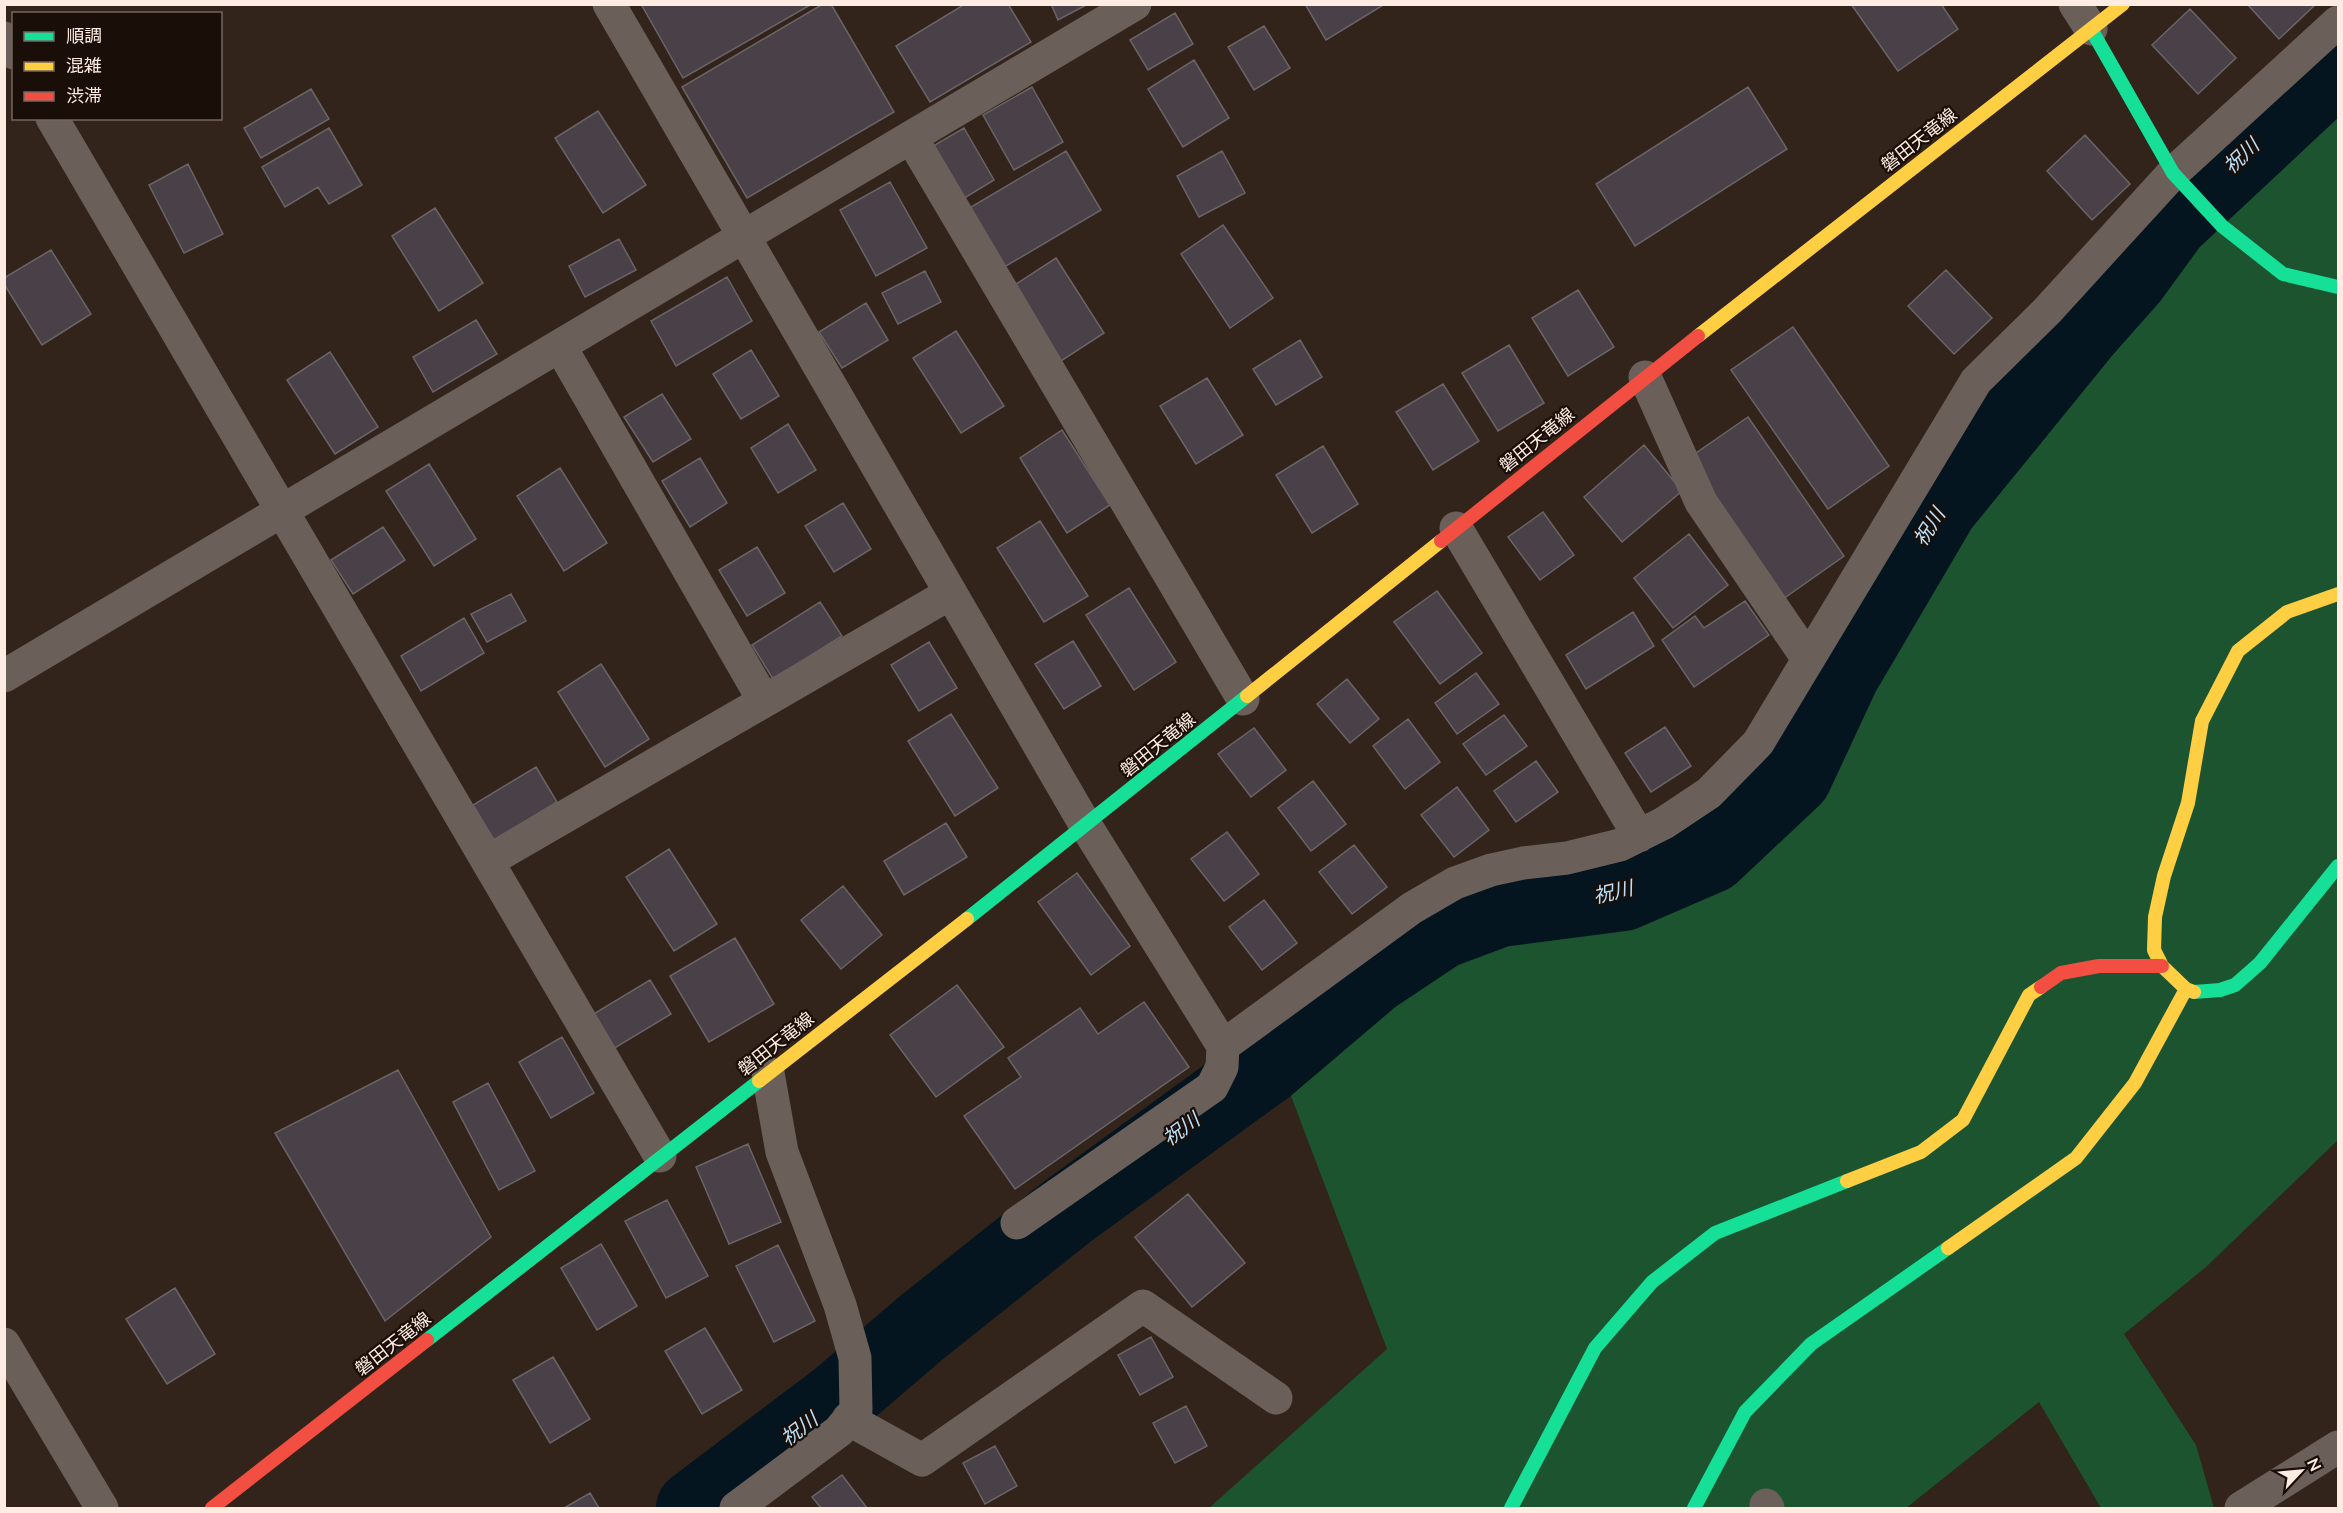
<svg xmlns="http://www.w3.org/2000/svg" width="2343" height="1513" font-family="'Nunito Sans','Noto Sans JP',sans-serif">
	<style>
		.green { fill: #1c542f }
		.lines { fill: none; stroke-linecap: round; stroke-linejoin: round }
		.river { stroke: #041520; stroke-width: 76 }
		.building { fill: #494048; stroke: #6b6466; stroke-width: 1.5 }
		.street { stroke: #6b5f5a; stroke-width: 33 }
		.fast { stroke: #16e098; stroke-width: 14 }
		.slow { stroke: #ffcf43; stroke-width: 14 }
		.jam { stroke: #f24e42; stroke-width: 14 }
		.labels { text-anchor: middle; stroke-width: 4.5; stroke-linejoin: round; paint-order: stroke }
		.street-label { font-size: 18px; fill: #feece2; stroke: #1a0e08 }
		.water-label { font-size: 20px; font-style: italic; fill: #bae0f9; stroke: #1a0e08 }
	</style>
	<rect width="100%" height="100%" fill="#32241b"/>
	<path class="green" d="M2338,69V1140L2206,1267L2124,1334L2196,1445L2214,1508H2101L2039,1402L1906,1508H1209L1387,1349L1280,1067L1488,942L1709,896L1820,721L1926,530L2131,277Z"/>
	<g class="lines">
		<path class="river" d="M694,1508L837,1400L921,1328L1068,1211L1266,1067L1372,977L1441,931L1500,909L1623,893L1711,855L1794,777L1842,674L1940,507L2084,330L2131,277L2171,222L2338,66"/>
	</g>
	<path class="building" d="M641,4H812L683,78Z
		M823,4H831L894,112L747,198L682,87Z
		M965,4H1008L1031,42L930,102L896,46Z
		M1051,4H1088L1058,20Z
		M1305,4H1385L1326,40Z
		M1851,4H1941L1958,29L1898,71Z
		M2247,4H2316L2279,39Z
		M2190,9L2236,58L2198,94L2152,45Z
		M1175,13L1193,44L1148,70L1130,40Z
		M1264,26L1290,68L1254,90L1228,47Z
		M1194,60L1229,118L1183,147L1148,89Z
		M1032,87L1063,142L1014,170L983,115Z
		M1748,87L1787,149L1635,246L1596,184Z
		M311,89L329,119L261,158L244,128Z
		M598,111L646,185L603,213L555,138Z
		M329,128L362,185L329,204L318,187L285,207L262,167Z
		M964,128L994,180L953,205L921,153Z
		M2085,135L2130,184L2092,220L2047,171Z
		M1066,151L1101,210L1001,269L966,210Z
		M1222,151L1245,193L1199,217L1177,176Z
		M188,164L223,234L184,253L149,185Z
		M890,182L927,248L876,276L840,210Z
		M435,208L483,283L439,311L392,236Z
		M1223,225L1273,298L1230,328L1181,254Z
		M619,239L636,270L585,297L569,266Z
		M51,250L91,314L42,345L4,284V278Z
		M1056,258L1104,333L1061,361L1013,286Z
		M1946,270L1992,318L1954,354L1908,306Z
		M925,271L941,302L898,324L882,293Z
		M727,277L752,321L676,366L651,321Z
		M1578,290L1614,347L1568,376L1532,318Z
		M866,303L888,340L842,368L819,332Z
		M476,320L497,354L433,392L413,357Z
		M1793,327L1889,466L1828,509L1731,370Z
		M956,331L1004,406L961,433L913,358Z
		M1300,340L1322,377L1276,405L1253,369Z
		M1509,345L1544,403L1498,431L1462,373Z
		M751,350L779,396L741,419L713,374Z
		M330,352L378,427L335,454L287,380Z
		M1207,378L1243,435L1196,464L1160,406Z
		M1443,384L1479,441L1433,470L1396,412Z
		M662,394L691,439L653,462L624,417Z
		M1748,417L1844,556L1783,599L1686,460Z
		M788,424L816,470L778,493L751,448Z
		M1062,430L1110,505L1067,533L1020,458Z
		M1644,445L1682,491L1622,542L1584,497Z
		M1323,446L1358,504L1312,533L1276,475Z
		M700,458L727,503L690,527L662,481Z
		M429,464L476,539L434,566L386,491Z
		M560,468L607,543L564,571L517,496Z
		M843,503L871,549L834,572L805,526Z
		M1543,512L1574,555L1540,580L1508,537Z
		M1040,521L1088,596L1044,622L997,548Z
		M383,527L405,560L353,594L331,560Z
		M1689,534L1728,585L1673,628L1634,578Z
		M757,547L785,593L747,616L719,570Z
		M1129,588L1176,662L1134,690L1086,615Z
		M1437,591L1482,653L1440,684L1394,622Z
		M511,594L526,621L487,642L471,614Z
		M1745,601L1769,635L1694,687L1662,640L1695,616L1704,628Z
		M820,602L842,636L773,679L752,645Z
		M1633,612L1654,646L1586,689L1566,655Z
		M464,618L484,653L421,691L401,656Z
		M1073,641L1101,686L1064,709L1035,664Z
		M929,642L957,688L919,711L891,665Z
		M601,664L649,739L605,767L558,692Z
		M1476,673L1499,704L1457,734L1435,703Z
		M1347,679L1379,719L1350,743L1317,704Z
		M951,714L998,788L955,816L908,741Z
		M1504,715L1527,746L1486,775L1463,744Z
		M1408,719L1440,762L1405,789L1373,746Z
		M1665,727L1691,766L1651,792L1625,753Z
		M1254,728L1286,770L1251,797L1218,754Z
		M1536,761L1558,792L1516,822L1494,791Z
		M536,767L557,802L494,840L473,805Z
		M1313,781L1346,824L1311,851L1278,808Z
		M1457,787L1489,830L1454,857L1421,815Z
		M946,823L967,857L904,895L884,861Z
		M1227,832L1259,874L1224,901L1191,859Z
		M1354,845L1387,887L1352,914L1319,872Z
		M669,849L717,924L674,951L626,877Z
		M1077,873L1130,946L1091,975L1038,902Z
		M843,886L882,935L841,969L801,920Z
		M1264,900L1297,943L1262,970L1229,927Z
		M735,938L774,1004L709,1042L670,976Z
		M650,980L671,1014L608,1052L587,1018Z
		M957,985L1004,1047L936,1097L890,1035Z
		M1144,1002L1189,1067L1015,1189L964,1116L1021,1077L1008,1058L1080,1008L1098,1034Z
		M562,1037L594,1093L551,1118L519,1062Z
		M398,1070L491,1237L385,1321L275,1133Z
		M488,1083L535,1171L499,1190L453,1102Z
		M748,1144L781,1222L729,1244L696,1167Z
		M1188,1194L1245,1263L1192,1307L1135,1237Z
		M667,1200L708,1276L666,1298L625,1221Z
		M601,1244L637,1306L597,1330L561,1268Z
		M778,1245L815,1321L774,1342L736,1266Z
		M175,1288L215,1354L167,1384L126,1319Z
		M705,1328L742,1390L702,1414L665,1351Z
		M1151,1337L1173,1377L1140,1395L1118,1355Z
		M553,1357L590,1419L550,1443L513,1380Z
		M1186,1406L1207,1446L1175,1463L1153,1423Z
		M995,1446L1017,1486L985,1504L963,1463Z
		M842,1475L867,1508H821L812,1497Z
		M590,1493L599,1508H564Z"/>
	<g class="lines">
		<path class="street" d="M609,4L1086,826L1223,1046L1222,1067L1212,1087L1017,1223
			M2075,4L2091,29
			M4,38L14,53
			M52,118L660,1156
			M911,137L1243,699
			M560,346L764,701
			M1645,377L1701,502L1808,659
			M1456,528L1639,836
			M4,676L1135,4
			M488,861L951,593
			M1223,1046L1412,908L1455,883L1491,870L1523,863L1567,858L1620,845L1664,823L1709,793L1758,743L1976,381L2047,311L2173,173L2338,22
			M4,1344L102,1508
			M848,1419L922,1460L1143,1306L1276,1398
			M1766,1505L1768,1508
			M736,1508L839,1431L856,1410L855,1358L840,1305L782,1152L768,1073
			M2241,1508L2338,1447"/>
		<path class="fast" d="M2091,29L2173,173L2222,226L2283,274L2338,287
			M967,919L1247,696
			M2194,992L2220,990L2235,985L2260,963L2338,866
			M427,1340L759,1081
			M1511,1508L1595,1348L1652,1282L1715,1233L1847,1181
			M1694,1508L1745,1412L1811,1344L1948,1248"/>
		<path class="slow" d="M1698,336L2123,4
			M1247,696L1441,541
			M2194,992L2186,989L2162,966L2154,950L2155,917L2164,876L2188,803L2202,721L2238,651L2287,612L2338,594
			M759,1081L967,919
			M1847,1181L1921,1152L1963,1120L2029,995L2041,987
			M1948,1248L2076,1158L2135,1083L2186,989"/>
		<path class="jam" d="M1441,541L1698,336
			M2041,987L2061,973L2099,966H2162
			M212,1508L427,1340"/>
	</g>
	<g class="labels">
		<g class="street-label">
			<text transform="translate(1919 140) rotate(-38)" y="6">磐田天竜線</text>
			<text transform="translate(1537 440) rotate(-39)" y="6">磐田天竜線</text>
			<text transform="translate(1158 745) rotate(-39)" y="6">磐田天竜線</text>
			<text transform="translate(776 1044) rotate(-38)" y="6">磐田天竜線</text>
			<text transform="translate(393 1344) rotate(-38)" y="6">磐田天竜線</text>
		</g>
		<g class="water-label">
			<text transform="translate(2241 156) rotate(-43)" y="7">祝川</text>
			<text transform="translate(1929 527) rotate(-58)" y="7">祝川</text>
			<text transform="translate(1613 892) rotate(-13)" y="7">祝川</text>
			<text transform="translate(1181 1129) rotate(-36)" y="7">祝川</text>
			<text transform="translate(799 1429) rotate(-37)" y="7">祝川</text>
		</g>
	</g>
	<rect width="2343" height="1513" fill="none" stroke="#feece2" stroke-width="12"/>
	<rect x="12" y="12" width="210" height="108" fill="#1a0e08" stroke="#75675f" stroke-width="1.5"/>
	<rect x="24" y="32" width="30" height="9" fill="#16e098" stroke="#75675f" stroke-width="1.5"/>
	<text x="66" y="42" font-size="18" fill="#feece2">順調</text>
	<rect x="24" y="62" width="30" height="9" fill="#ffcf43" stroke="#75675f" stroke-width="1.5"/>
	<text x="66" y="72" font-size="18" fill="#feece2">混雑</text>
	<rect x="24" y="92" width="30" height="9" fill="#f24e42" stroke="#75675f" stroke-width="1.5"/>
	<text x="66" y="102" font-size="18" fill="#feece2">渋滞</text>
	<g transform="translate(2301 1471) rotate(64)" stroke="#1a0e08" stroke-width="4.5" paint-order="stroke">
	<path d="M0-4.5L10 22L0 15L-10 22Z" fill="#feece2"/>
	<text y="-9" font-size="16" font-weight="bold" text-anchor="middle" fill="#feece2">N</text>
	</g>
</svg>
